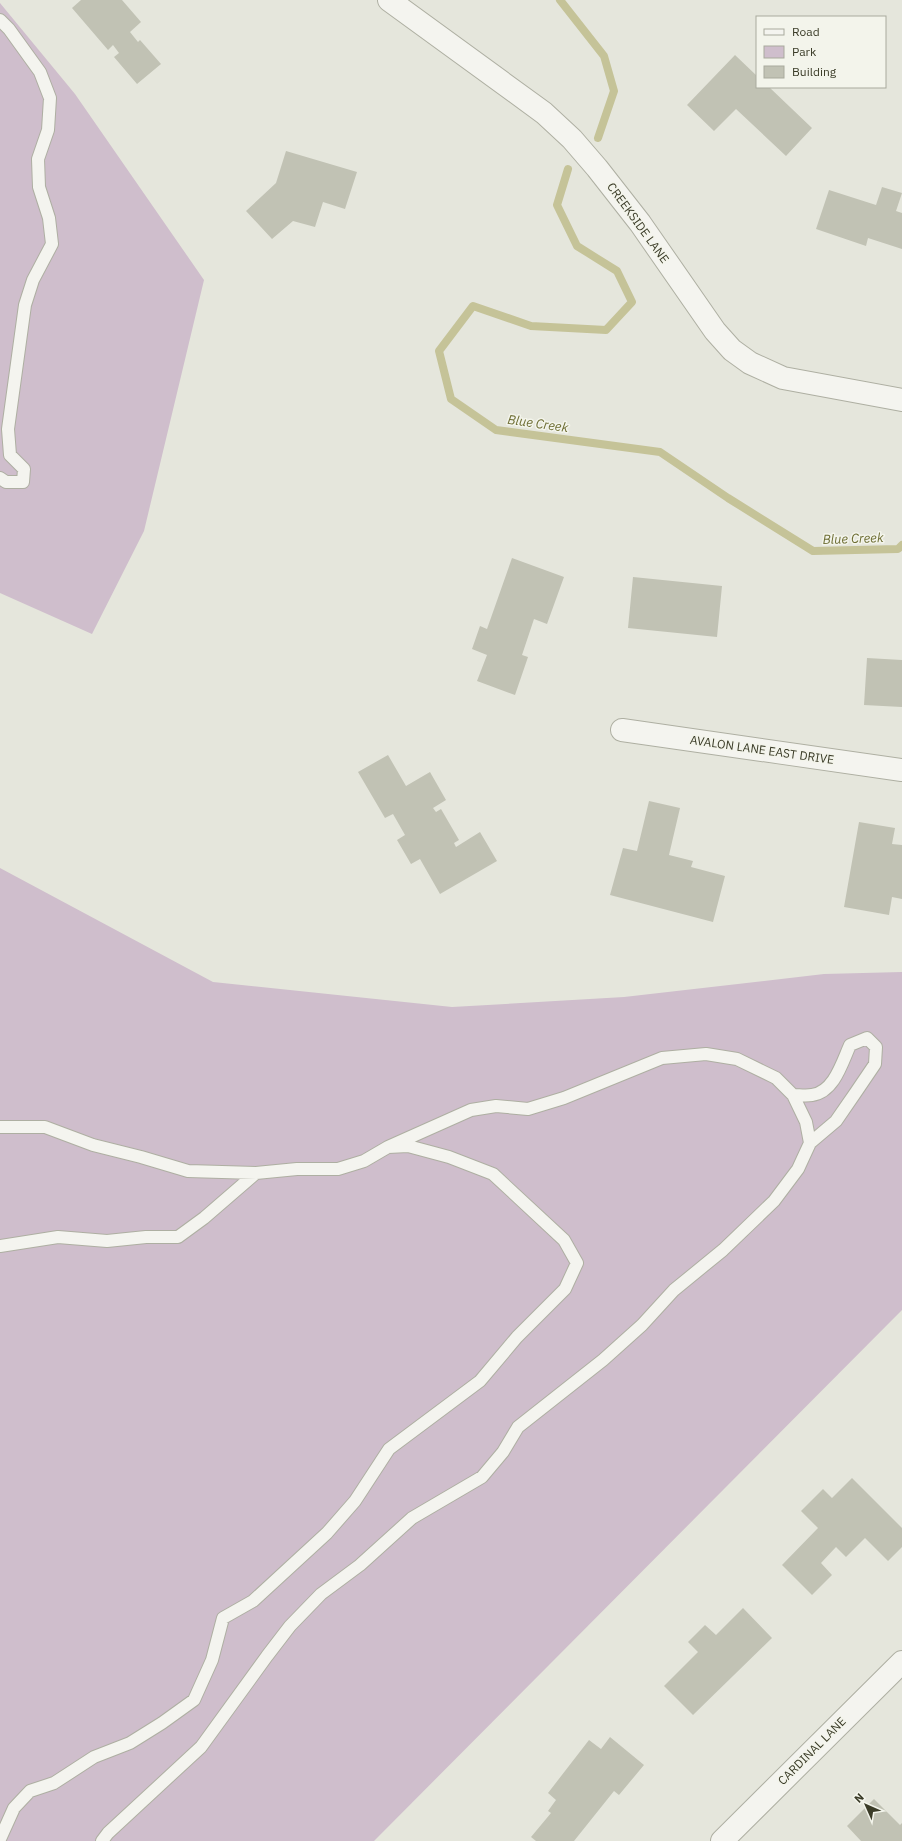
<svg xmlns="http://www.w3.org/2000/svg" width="902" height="1841" font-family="'IBM Plex Sans',sans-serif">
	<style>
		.green { fill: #cfbecc }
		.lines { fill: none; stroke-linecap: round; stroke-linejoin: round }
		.stream { stroke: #c5c398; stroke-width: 8 }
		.building { fill: #c1c2b4 }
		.lane-casing { stroke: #aeafa2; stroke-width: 14 }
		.street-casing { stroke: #aeafa2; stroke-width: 24 }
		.lane { stroke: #f4f4ef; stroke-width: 12 }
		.street { stroke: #f4f4ef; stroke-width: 22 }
		.labels { text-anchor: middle; stroke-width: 3; stroke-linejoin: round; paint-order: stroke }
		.street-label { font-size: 12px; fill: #3a3b27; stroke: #f3f4eb }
		.water-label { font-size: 13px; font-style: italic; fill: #6d6d33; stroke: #f3f4eb }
	</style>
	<rect width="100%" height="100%" fill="#e5e6dc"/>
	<path class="green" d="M0,3L75,94L204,280L144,531L92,634L0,593Z
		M0,868L213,982L452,1007L624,997L824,974L902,972V1310L374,1841H0Z"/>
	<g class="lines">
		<path class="stream" d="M560,0L604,56L614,91L598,138
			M568,169L557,205L577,246L617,271L632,302L606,330L531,326L473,306L439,351L451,399L496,430L660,452L728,498L813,551L898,549L902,545"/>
	</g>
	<path class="building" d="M81,0H122L141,22L130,32L138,42L140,40L161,64L137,84L114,57L119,53L113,45L108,50L72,8Z
		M735,55L757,76V87H769L812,128L786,156L736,109L714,131L687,105Z
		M286,151L357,172L345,209L323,202L315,227L293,221L272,239L246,211L276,183Z
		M882,187L902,193L896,211L902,213V249L868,238L866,246L816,229L829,190L876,205Z
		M512,558L564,577L547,624L534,619L522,655L528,657L515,695L477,681L487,655L472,649L480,626L487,629Z
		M633,577L722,586L717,637L628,628Z
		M867,658L902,660V707L864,705Z
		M388,755L406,786L430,772L446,800L433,808L436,812L441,809L459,840L454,843L456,847L480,832L497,861L440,894L420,859L411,864L397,840L405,835L393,814L385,818L358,772Z
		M649,801L680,808L669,855L693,861L691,867L725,876L713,922L610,895L623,848L637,851Z
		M859,822L895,828L892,844L902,845V899L892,897L889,915L844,907Z
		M852,1478L902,1528V1547L888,1561L865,1538L846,1557L836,1547L821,1563L832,1575L812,1595L782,1565L818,1528L801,1511L823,1489L832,1498Z
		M743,1608L772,1638L693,1715L664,1686L698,1652L688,1642L705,1625L716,1635Z
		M610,1737L644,1765L619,1795L614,1791L574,1841H536L531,1837L551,1813L548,1811L556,1800L548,1793L589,1740L601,1749Z
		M874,1799L900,1825L902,1823V1841H861L847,1826Z"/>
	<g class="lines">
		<g class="lane-casing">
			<path id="lane" d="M0,20L9,29L40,72L50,98L48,130L38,159L39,187L49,218L52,244L33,280L25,305L8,429L10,455L24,469L23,482H6L0,478
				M793,1095C799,1095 806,1096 812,1095C834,1092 842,1063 850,1045L867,1038L876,1047L875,1064L856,1092L836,1121L810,1143
				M0,1127H45L93,1145L141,1157L188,1171L256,1173
				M0,1246L58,1237L107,1241L146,1237H178L204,1218L256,1173L297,1169H338L364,1161L388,1147
				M0,1839L14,1808L30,1791L54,1783L94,1757L130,1743L162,1723L194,1700L212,1660L223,1618L253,1601L327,1533L355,1501L389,1449L480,1381L517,1337L565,1289L577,1263L564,1240L493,1174L449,1157L408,1146L388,1147L471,1110L496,1106L528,1109L564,1098L662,1058L706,1054L737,1059L776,1078L793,1095L806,1122L810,1143L798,1169L774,1201L723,1250L674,1290L642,1325L603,1360L518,1427L503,1452L482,1477L412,1518L360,1565L321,1594L290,1626L267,1656L201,1747L108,1833L102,1841"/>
		</g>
		<g class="street-casing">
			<path id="street" d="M389,0L544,113L572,139L597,168L640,223L715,331L732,350L750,363L783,378L902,400
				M622,730L902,770
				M722,1841L902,1662"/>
		</g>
		<use href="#lane" class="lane"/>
		<use href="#street" class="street"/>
	</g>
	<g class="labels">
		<g class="street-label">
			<text transform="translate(638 223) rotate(54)" y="4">CREEKSIDE LANE</text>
			<text transform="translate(762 750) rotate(8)" y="4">AVALON LANE EAST DRIVE</text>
			<text transform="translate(812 1751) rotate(-45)" y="4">CARDINAL LANE</text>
		</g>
		<g class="water-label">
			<text transform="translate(538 423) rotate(8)" y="5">Blue Creek</text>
			<text transform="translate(853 538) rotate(-2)" y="5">Blue Creek</text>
		</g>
	</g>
	<rect x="756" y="16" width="130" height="72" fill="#f3f4eb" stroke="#a9aa9d"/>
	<rect x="764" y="29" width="20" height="6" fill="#f4f4ef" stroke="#a9aa9d"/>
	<text x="792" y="36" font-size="12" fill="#3a3b27">Road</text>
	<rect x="764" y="46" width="20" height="12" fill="#cfbecc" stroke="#a9aa9d"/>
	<text x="792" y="56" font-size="12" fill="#3a3b27">Park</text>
	<rect x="764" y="66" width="20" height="12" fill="#c1c2b4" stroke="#a9aa9d"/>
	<text x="792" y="76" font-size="12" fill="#3a3b27">Building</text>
	<g transform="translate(866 1805) rotate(315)" stroke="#f3f4eb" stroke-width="3" paint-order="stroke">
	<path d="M0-3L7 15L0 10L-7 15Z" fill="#3a3b27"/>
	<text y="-6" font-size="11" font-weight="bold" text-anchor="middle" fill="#3a3b27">N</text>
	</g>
</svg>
